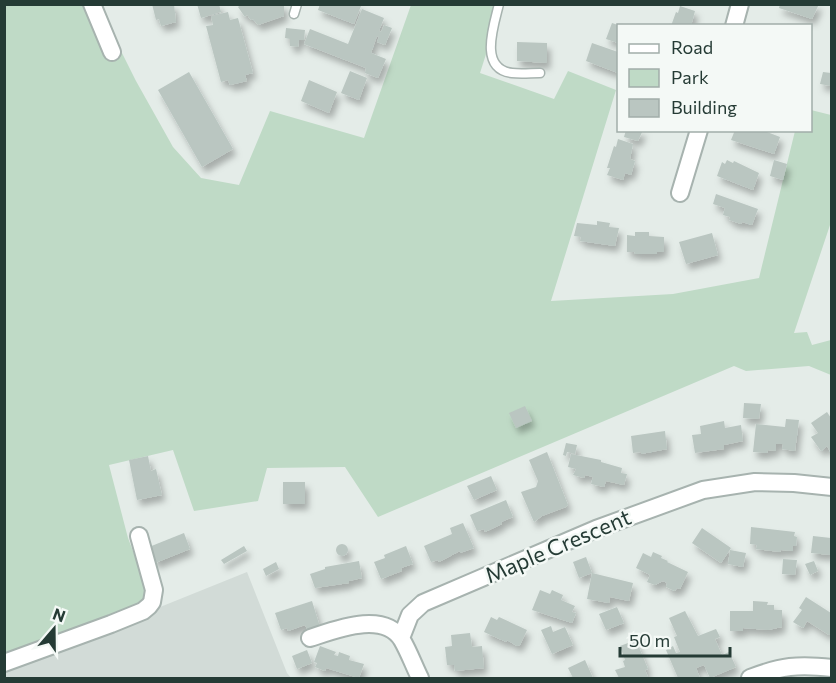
<svg xmlns="http://www.w3.org/2000/svg" width="836" height="683" font-family="Commissioner,sans-serif">
	<style>
		.built { fill: #d2dbd7 }
		.green { fill: #bfdac6 }
		.building { fill: #bac6c1; filter: url(#shadow) }
		.lines { fill: none; stroke-linecap: round; stroke-linejoin: round }
		.service-casing { stroke: #a7b3af; stroke-width: 11 }
		.minor-casing { stroke: #a7b3af; stroke-width: 20 }
		.service { stroke: #fff; stroke-width: 8 }
		.minor { stroke: #fff; stroke-width: 16 }
		.labels { text-anchor: middle; stroke-width: 5; stroke-linejoin: round; paint-order: stroke }
		.street-label { font-size: 22px; fill: #253b35; stroke: #f4f9f6 }
	</style>
	<defs>
		<filter id="shadow"><feDropShadow dx="3.5" dy="6" stdDeviation="3" flood-color="#0004"/></filter>
	</defs>
	<rect width="100%" height="100%" fill="#e4ece8"/>
	<path class="built" d="M247,572L287,673L291,678H5L4,664L113,626Z"/>
	<path class="green" d="M4,5H98L136,81L173,147L201,178L239,185L270,111L364,138L411,5H498L487,51L480,73L554,99L568,71L616,90L551,301L673,294L759,278L795,131L810,130L811,110L831,115V222L794,333L807,332L812,345L831,340V375L809,366L746,371L734,366L378,517L345,467L267,468L258,501L194,511L173,450L109,465L128,538L155,609L5,664Z"/>
	<path class="building" d="M152,4H174L176,22L161,26L159,19L156,20Z
		M197,4H219L221,12L201,18Z
		M241,4H284V16L258,25L253,19L251,20L247,15L245,17L238,7Z
		M320,4H356L361,6L354,24L318,10Z
		M780,4H819L812,19L779,8Z
		M680,6L695,11L691,26H671L676,12L678,13Z
		M362,9L384,18L379,31L381,32L384,25L392,28L385,45L377,42L379,37L377,36L371,53L386,59L378,78L365,73L366,68L304,44L310,29L348,44Z
		M228,12L230,20L238,18L253,73L245,75L247,81L230,85L228,80L221,82L206,26L213,25L211,16Z
		M612,23L618,25V43L606,39Z
		M286,28L305,30L304,40H299L298,47L290,46V39L285,38Z
		M517,42L547,43V63L517,61Z
		M592,43L618,52V73L586,61Z
		M350,71L367,78L359,100L341,93Z
		M189,72L233,149L202,167L158,90Z
		M823,72L831,73V86L820,84Z
		M309,80L337,92L329,113L301,101Z
		M626,130H643L638,141L624,137Z
		M735,130H768L767,132L780,137L774,154L731,140Z
		M618,139L633,144L630,159L635,161L631,175L625,173L623,180L607,175L610,168H607L614,146L616,147Z
		M727,160L733,163L734,161L759,173L753,190L717,176L722,162L725,164Z
		M774,160L787,164L783,180L770,176Z
		M716,194L758,209L752,225L742,222L741,224L729,220L730,217L723,215L725,208L713,204Z
		M597,221L610,223L609,227L619,228L615,246L580,241L581,237L574,236L577,223L597,225Z
		M635,232H649V236L664,237V252H657V254H634L635,252H627V235L635,236Z
		M712,233L718,255L686,264L679,242Z
		M744,403L761,404L759,419L743,418Z
		M525,406L532,421L516,428L509,413Z
		M827,412L831,418V453L827,446L821,451L811,437L818,433L811,423Z
		M786,419L799,420L795,451L782,449L783,444H776V451L768,450L767,453L753,452L756,424L785,427Z
		M724,421L725,428L741,425L743,441L724,445V449L695,453L692,435L701,434L700,426Z
		M665,431L667,449L641,454V452L633,453L631,436Z
		M566,443L577,445L575,454L567,452L566,456L563,455Z
		M547,452L568,505L566,507L542,516L534,522L521,492L536,487L538,481L529,460Z
		M571,454L601,460V462L622,468L621,473L627,474L624,485L606,481L604,487L591,484L593,477L585,475L584,478L573,475L576,469L568,467Z
		M148,456L151,471L156,469L162,495L137,500L129,460Z
		M491,476L497,490L474,500L467,486Z
		M283,482H305V504H283Z
		M506,500L513,517L501,522L502,524L485,532L484,529L477,531L470,515Z
		M463,523L474,548L460,553V551L439,562L438,560L431,562L424,546L452,534L450,528Z
		M751,527L795,532L794,536L797,537L796,546H793V551L781,550L780,552L756,549L757,545L750,544Z
		M702,528L731,548L721,563L692,543Z
		M184,533L190,549L155,563L149,547Z
		M813,536L831,538V555L811,553Z
		M336 550a6 6 0 1 1 12 0a6 6 0 1 1-12 0Z
		M244,546L247,551L224,564L221,560Z
		M406,546L413,564L401,568L402,571L381,579L374,562L385,558L384,555Z
		M730,550L746,553L743,567L728,564Z
		M653,552L662,556L661,558L668,561L667,562L688,572L680,589L677,588L675,591L666,587L667,583L663,581L655,585L647,582L650,575L636,568L643,553L651,557Z
		M586,557L592,573L579,578L573,562Z
		M783,559L797,560L795,575L782,574Z
		M359,561L362,578L349,581V583L315,588L310,574L325,569V567Z
		M814,561L818,571L810,575L805,564Z
		M276,562L279,569L266,576L263,569Z
		M592,573L633,583L629,601L610,597L609,603L587,599Z
		M540,590L550,594L552,590L563,595L561,600L575,606L572,612L576,613L572,623L532,610Z
		M806,597L831,613V634L829,635L807,621L803,628L793,622L802,610L799,608Z
		M312,601L320,627L308,631L305,625L288,631L287,628L281,630L275,613Z
		M753,601L768,602L767,605H774V610H782V627L768,630L743,628V631H730V611H753Z
		M617,607L624,623L606,630L599,614Z
		M685,611L698,636L716,629L720,637L715,639L722,655L729,652L736,667L710,678L704,665L696,668L700,678H678L666,650L673,646L676,653L680,652L674,637L677,636L669,618Z
		M491,617L497,620L499,617L527,630L520,645L517,646L507,640L506,642L484,632Z
		M551,626L553,632L565,627L573,645L552,654L541,630Z
		M470,633L472,647L482,646L484,668L455,671L454,665H447L445,647L452,646L451,635Z
		M636,640L648,669L645,670L648,677L643,678H619L615,670L625,667L623,661L625,660L620,646Z
		M320,646L336,652L334,655L338,656L339,652L350,656L349,660L364,664L359,678L326,668L325,671L315,667L317,663L314,662Z
		M307,650L312,663L297,669L292,656Z
		M585,660L593,678H573L568,668Z"/>
	<g class="lines">
		<g class="service-casing">
			<path id="service" d="M499,4C494,25 478,69 512,73C521,74 531,73 540,73
				M294,14L297,4"/>
		</g>
		<g class="minor-casing">
			<path id="minor" d="M92,4L112,52
				M734,26L740,4
				M680,193L699,130
				M310,638C335,630 384,610 402,640C409,652 414,666 420,678
				M401,638L410,615L423,603L596,529L703,490L755,482L794,483L832,487
				M4,663L111,624L143,611L149,606L152,602L154,590L139,536
				M750,678C781,666 798,664 832,668"/>
		</g>
		<use href="#service" class="service"/>
		<use href="#minor" class="minor"/>
	</g>
	<g class="labels">
		<g class="street-label">
			<text transform="translate(558 546) rotate(-23)" y="8">Maple Crescent</text>
		</g>
	</g>
	<rect width="836" height="683" fill="none" stroke="#253b35" stroke-width="12"/>
	<rect x="617" y="24" width="195" height="108" fill="#f4f9f6" stroke="#a1ada9" stroke-width="1.5"/>
	<rect x="629" y="44" width="30" height="9" fill="#ffffff" stroke="#a1ada9" stroke-width="1.5"/>
	<text x="671" y="54" font-size="18" fill="#253b35">Road</text>
	<rect x="629" y="69" width="30" height="18" fill="#bfdac6" stroke="#a1ada9" stroke-width="1.5"/>
	<text x="671" y="84" font-size="18" fill="#253b35">Park</text>
	<rect x="629" y="99" width="30" height="18" fill="#bac6c1" stroke="#a1ada9" stroke-width="1.5"/>
	<text x="671" y="114" font-size="18" fill="#253b35">Building</text>
	<g transform="translate(54 629) rotate(20)" stroke="#f4f9f6" stroke-width="4.5" paint-order="stroke">
	<path d="M0-4.5L10 22L0 15L-10 22Z" fill="#253b35"/>
	<text y="-9" font-size="16" font-weight="bold" text-anchor="middle" fill="#253b35">N</text>
	</g>
	<path d="M620 647v9h110v-9" fill="none" stroke="#253b35" stroke-width="3"/>
	<text x="629" y="647" font-size="18" fill="#253b35" stroke="#f4f9f6" stroke-width="4.5" paint-order="stroke">50 m</text>
</svg>
